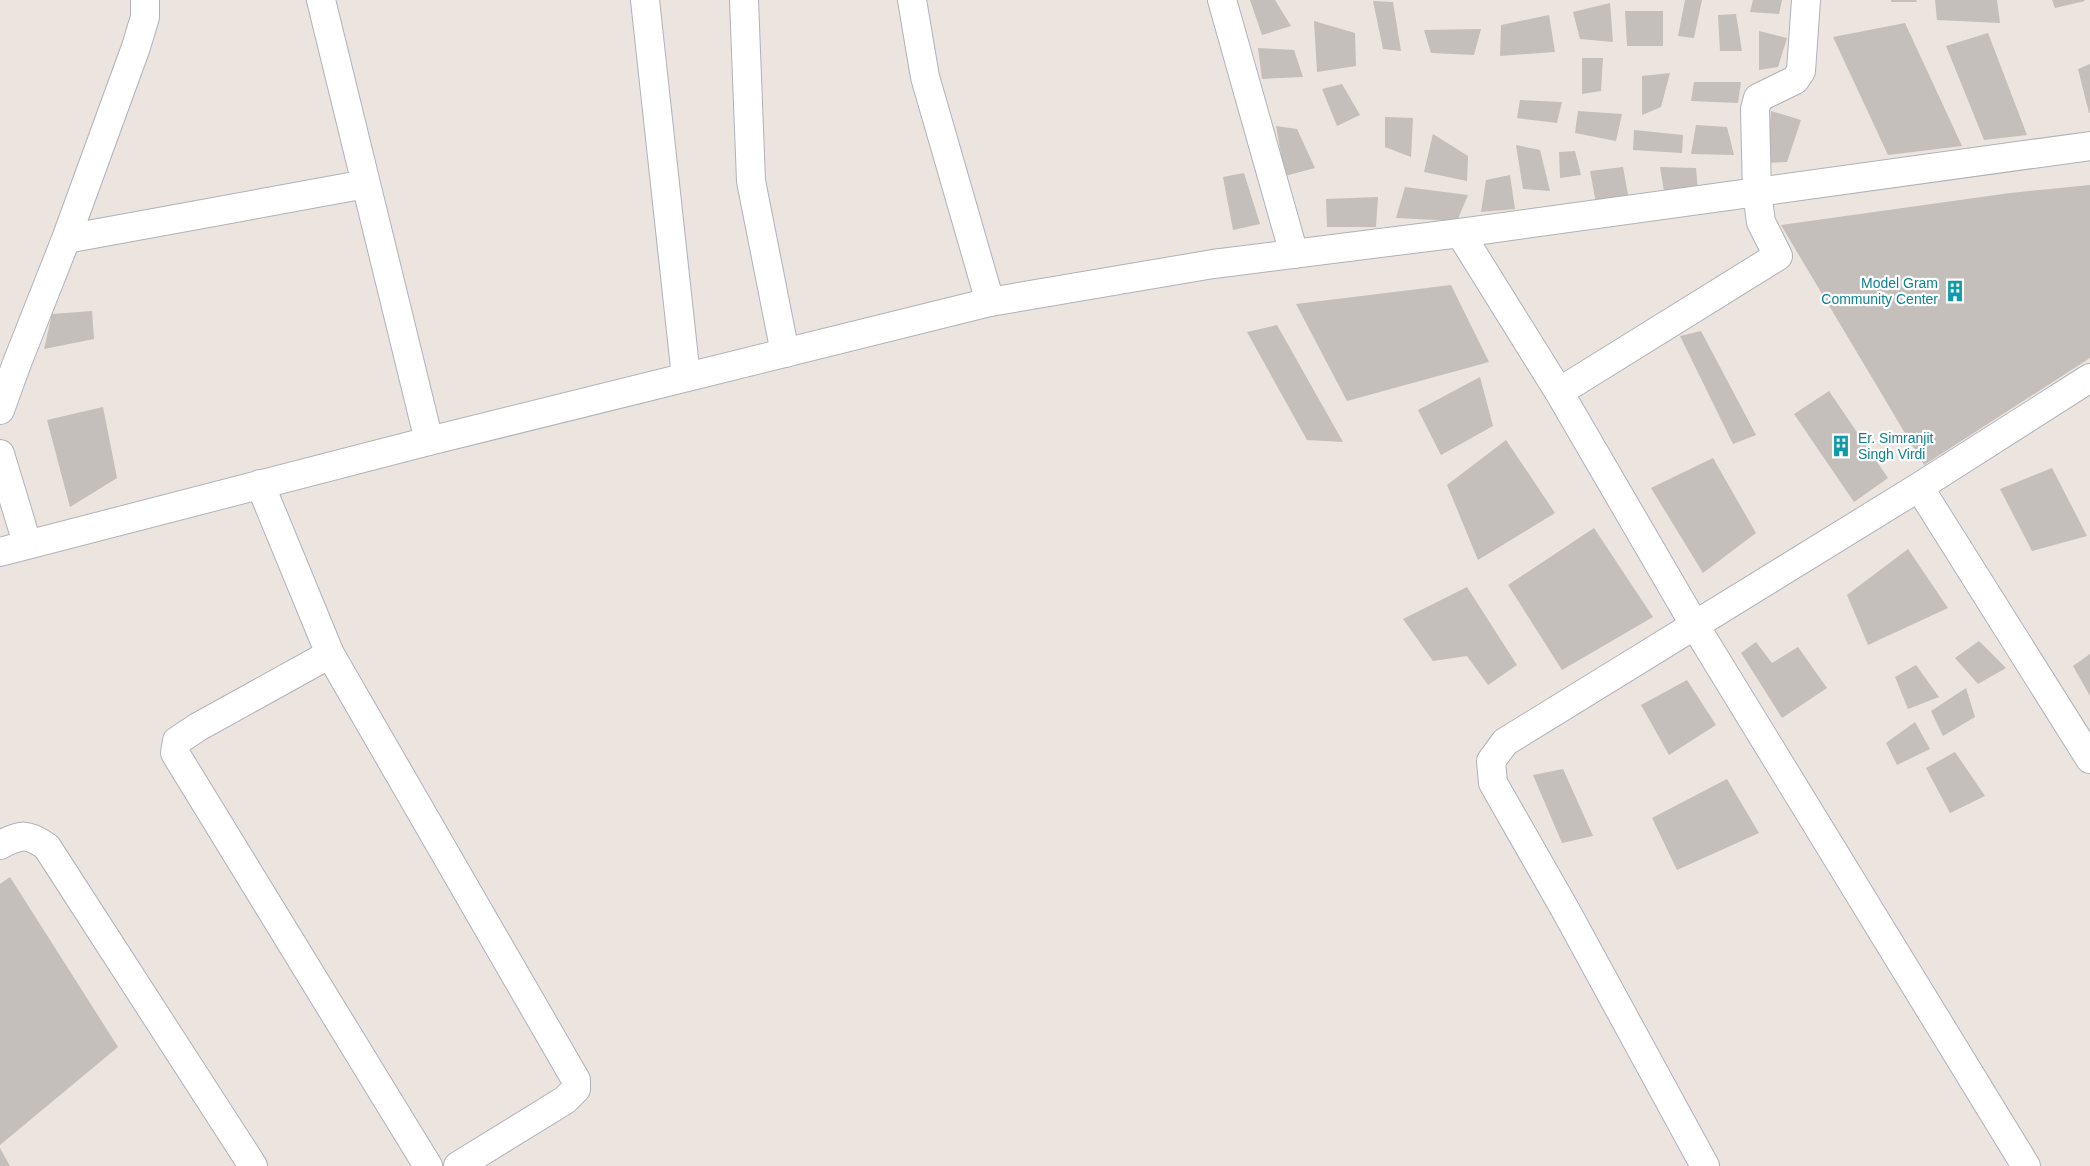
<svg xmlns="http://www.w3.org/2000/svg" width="2090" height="1166" font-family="Helvetica,sans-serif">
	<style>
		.building { fill: #c4bfba }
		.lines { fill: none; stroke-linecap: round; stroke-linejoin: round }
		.street-casing { stroke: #afb2ba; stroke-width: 30 }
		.secondary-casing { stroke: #afb2ba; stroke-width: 30 }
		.street { stroke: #fff; stroke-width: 28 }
		.secondary { stroke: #fff; stroke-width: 28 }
		.labels { text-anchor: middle; stroke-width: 4.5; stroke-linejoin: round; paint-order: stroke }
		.culture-label { font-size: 14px; fill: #0d838f; stroke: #fff; text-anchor: end }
	</style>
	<rect width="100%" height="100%" fill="#ebe4df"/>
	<path class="building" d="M1250,0H1275L1291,26L1262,35Z
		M1685,0H1702L1694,38L1678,36Z
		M1753,0H1782L1779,14L1750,12Z
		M1891,0H1916L1917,2H1891Z
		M1935,0H1997L2000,23L1937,20Z
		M2052,0H2084L2085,1L2055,8Z
		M1373,1L1393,2L1401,51L1383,49Z
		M1610,3L1613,42L1580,39L1573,12Z
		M1625,11H1663V46H1627Z
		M1736,14L1742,51H1720L1718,15Z
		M1549,15L1555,52L1500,56L1501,25Z
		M1314,21L1355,33L1356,66L1317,72Z
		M1905,23L1962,146L1888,155L1833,37Z
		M1481,29L1474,55L1431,53L1424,30Z
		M1759,31L1787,38L1778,67L1759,70Z
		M1988,33L2027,135L1984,140L1946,46Z
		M1258,48L1294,50L1303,77L1262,79Z
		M1582,58H1603L1601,91L1582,94Z
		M2090,64V113H2089L2078,69Z
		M1670,73L1661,107L1642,115V76Z
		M1694,82H1741L1738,103L1691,101Z
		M1342,84L1360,115L1337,126L1322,89Z
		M1520,100L1562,102L1557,123L1517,118Z
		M1578,111L1622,114L1616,141L1575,133Z
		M1771,111L1801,120L1787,162L1767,163Z
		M1385,117L1413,118L1411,157L1385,147Z
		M1696,125L1727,127L1734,155L1691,154Z
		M1276,126L1297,129L1315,168L1285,176Z
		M1634,130L1683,135L1682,153L1633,150Z
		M1433,134L1468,156L1467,181L1424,172Z
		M1516,145L1540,150L1550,191L1523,189Z
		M1575,151L1581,175L1560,178L1559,152Z
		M1623,167L1629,200L1596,203L1590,171Z
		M1660,167L1696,168L1698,191L1665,197Z
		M1244,173L1260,224L1233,230L1223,177Z
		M1510,175L1515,209L1481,212L1486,180Z
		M2090,185V358L1924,465L1781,225L2010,193Z
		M1405,187L1468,195L1457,221L1396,218Z
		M1378,197L1376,227H1327L1326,199Z
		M1451,285L1489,362L1347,401L1296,304Z
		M92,311L94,339L44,349L52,314Z
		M1277,325L1343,442L1307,440L1247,332Z
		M1701,331L1756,435L1733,444L1680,336Z
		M1480,377L1493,426L1441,455L1418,410Z
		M1829,391L1888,478L1854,502L1794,414Z
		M103,407L117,478L70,507L47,420Z
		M1506,440L1555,513L1478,560L1447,485Z
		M1713,458L1756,533L1703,573L1651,488Z
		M2052,468L2087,536L2032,551L2000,489Z
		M1594,528L1653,617L1562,670L1508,585Z
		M1908,549L1948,608L1868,645L1847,595Z
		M1467,587L1517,665L1488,685L1467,656L1433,661L1403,619Z
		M1979,641L2006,668L1978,684L1955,658Z
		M1756,642L1772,663L1798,647L1827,688L1782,718L1741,653Z
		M2090,654V696L2073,666Z
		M1916,665L1939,697L1908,709L1895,677Z
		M1687,680L1716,725L1669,755L1641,705Z
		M1966,688L1975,717L1943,736L1931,711Z
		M1915,722L1930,749L1897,765L1886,743Z
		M1955,752L1985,796L1950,813L1926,768Z
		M1563,769L1593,836L1562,843L1533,775Z
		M1727,779L1759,833L1677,870L1652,818Z
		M10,877L118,1047L0,1145V884Z
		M0,1148L10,1166H0Z"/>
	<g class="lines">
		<g class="street-casing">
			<path id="street" d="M321,0L429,441
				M645,0L686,377
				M744,0L751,181L785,353
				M912,0L925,77L990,302
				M1222,0L1294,254
				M1460,233L1559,392L1694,624L2026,1166
				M66,239L366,184
				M1559,392L1778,256L1761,222L1757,193L1755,109L1758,98L1795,80L1801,71L1806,0
				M0,410L17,363L66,239L136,47L145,17V0
				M0,454L27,543
				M260,484L330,654L576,1080V1089L565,1100L458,1166
				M1919,487L2090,759
				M330,654L198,727L177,741L175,753L428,1166
				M0,845C21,834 28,833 47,847L253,1166
				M1705,1166L1566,911L1493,783L1491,761L1505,742L1919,487L2090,378"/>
		</g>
		<g class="secondary-casing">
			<path id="secondary" d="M0,552L429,441L990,302L1213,264L1460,233L2090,146"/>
		</g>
		<use href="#street" class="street"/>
		<use href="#secondary" class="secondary"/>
	</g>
	<defs>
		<g id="building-bare" transform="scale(1.725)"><path d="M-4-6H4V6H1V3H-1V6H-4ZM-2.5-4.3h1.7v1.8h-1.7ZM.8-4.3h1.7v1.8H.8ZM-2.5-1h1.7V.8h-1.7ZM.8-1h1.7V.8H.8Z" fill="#0f9aa8" stroke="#fff" stroke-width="2.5" paint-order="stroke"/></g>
	</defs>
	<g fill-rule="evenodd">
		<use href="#building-bare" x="1955" y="291"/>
		<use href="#building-bare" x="1841" y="446"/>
	</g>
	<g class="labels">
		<g class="culture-label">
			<text x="1938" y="288">Model Gram<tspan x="1938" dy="16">Community Center</tspan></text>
			<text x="1858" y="443" text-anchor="start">Er. Simranjit<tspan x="1858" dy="16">Singh Virdi</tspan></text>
		</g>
	</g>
</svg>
